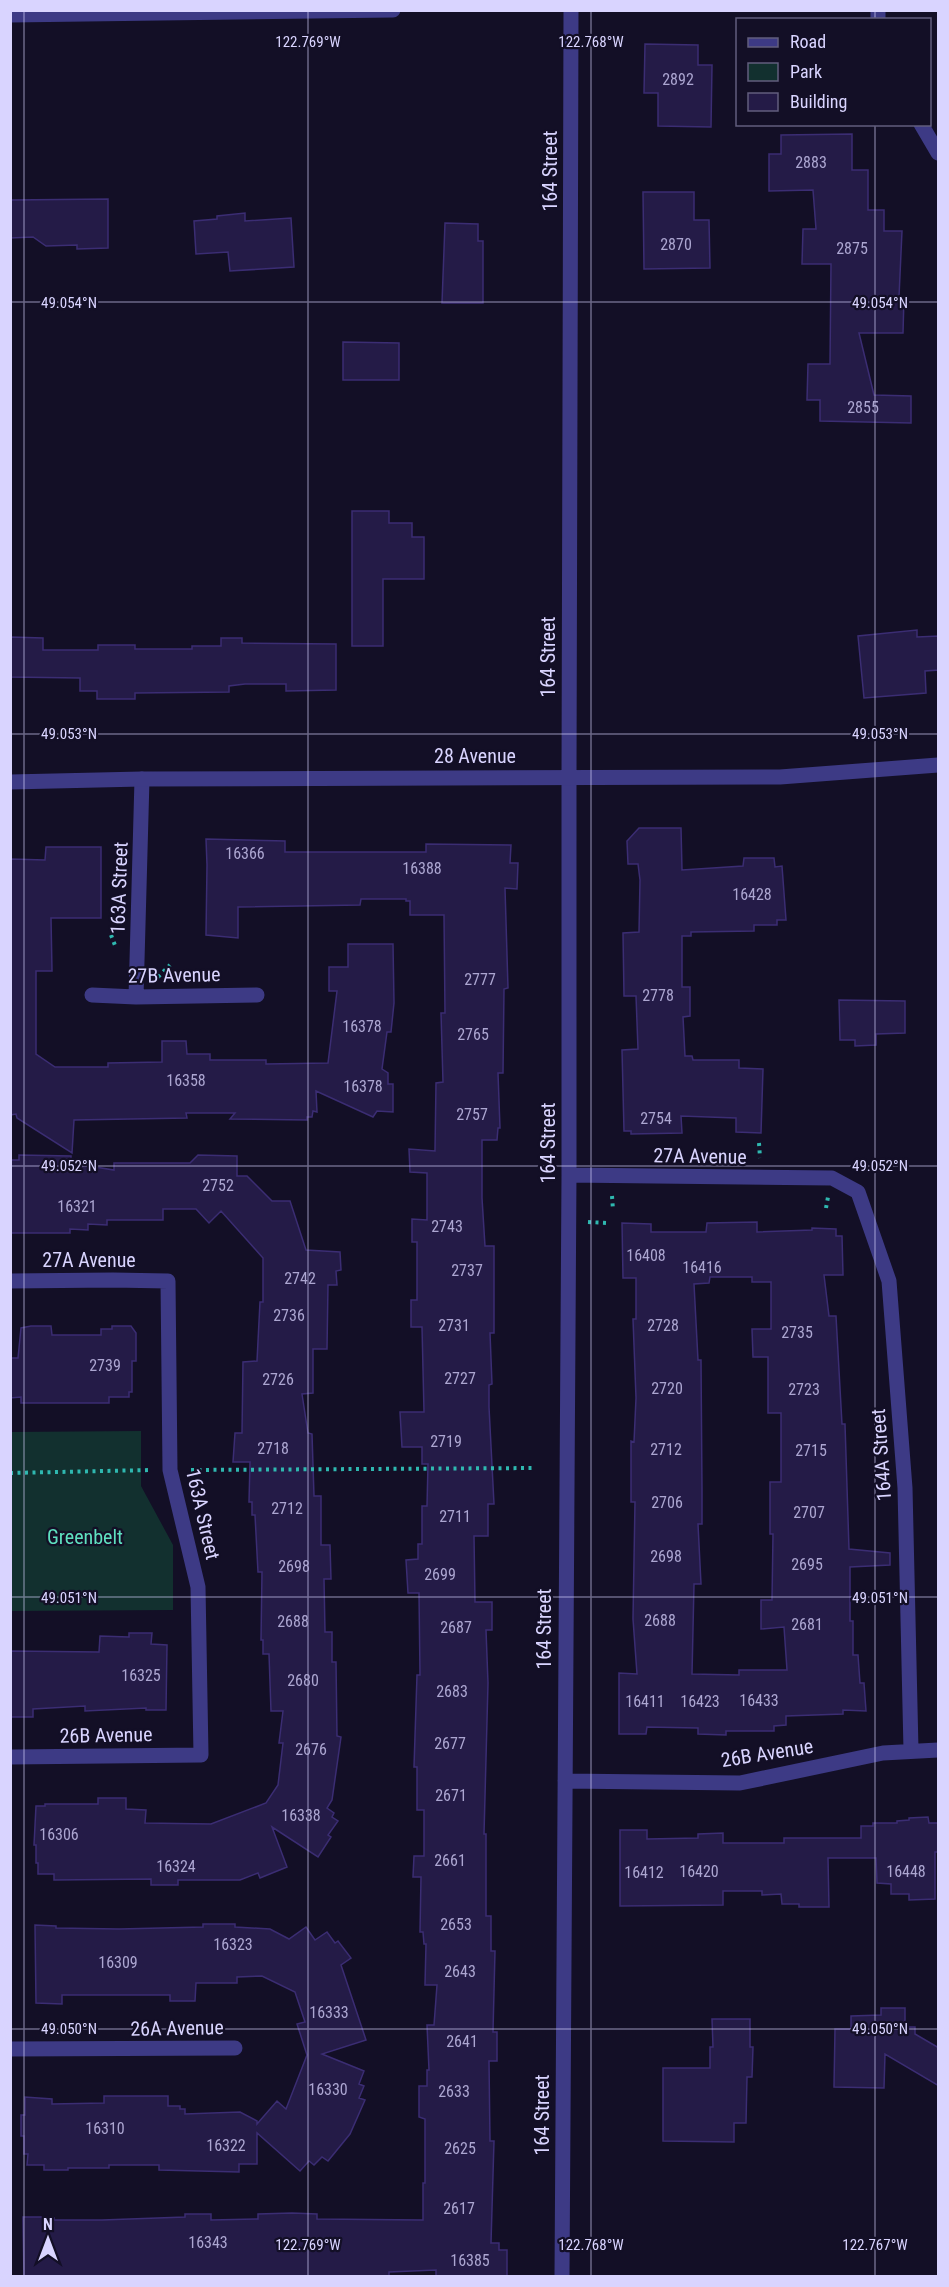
<svg xmlns="http://www.w3.org/2000/svg" width="949" height="2287" font-family="'Roboto Condensed',sans-serif">
	<style>
		.green { fill: #12302f }
		.building { fill: #241b47; stroke: #3b2d73; stroke-width: 1.5; fill-rule: evenodd }
		.lines { fill: none; stroke-linecap: round; stroke-linejoin: round }
		.path { stroke: #2fb8b0; stroke-width: 4; stroke-dasharray: 3 4.5; stroke-linecap: butt }
		.minor { stroke: #3d3a85; stroke-width: 15 }
		.tertiary { stroke: #3d3a85; stroke-width: 15 }
		.ticks { fill: none; stroke: #d9d4ff; stroke-width: 1.5; stroke-opacity: 0.45 }
		.labels { text-anchor: middle; stroke-width: 4.5; stroke-linejoin: round; paint-order: stroke }
		.number-label { font-size: 16px; fill: #aca6d1 }
		.street-label { font-size: 20px; fill: #d9d4ff; stroke: #130f26 }
		.park-label { font-size: 20px; fill: #5fe0c0; stroke: #130f26 }
		.ticks-label { font-size: 15px; text-anchor: middle; fill: #d9d4ff; stroke: #130f26; stroke-width: 4.5; stroke-linejoin: round; paint-order: stroke }
	</style>
	<rect width="100%" height="100%" fill="#130f26"/>
	<path class="green" d="M141,1431V1486L173,1545V1610L11,1611V1432Z"/>
	<path class="building" d="M645,44L698,45V65H712L711,127L658,126V93H644Z
		M852,134V170H868V210H884V231H902L899,297H904L903,333H859L874,395L911,396V423L820,421V400H807L808,364H830L831,264H802L803,229H816L813,190L769,191V154H781V135Z
		M643,192H694V220H709L710,268L644,269Z
		M108,199V248L77,249V245L46,246L33,237L10,238V200Z
		M245,213V221L291,218L294,267L230,271L228,252L196,254L194,221L217,219V216Z
		M445,223L478,224V241H483V303H442Z
		M343,342L399,343V380H343Z
		M352,511H389V523H412V537H424V579H383V646H352Z
		M917,630V637L939,636V670L925,671L926,693L864,698L858,636Z
		M10,637L43,638V650H98V645H135V649H192V646H221V638H242V643L336,644V690L286,691V684H245L229,686V692L135,693V699H97V691H80V678L10,677Z
		M639,828H681L682,870L743,866L744,858H774L775,867L782,866L786,920H777V925H754V931L691,932V936H682V987H690V1016L683,1017L685,1056H692L693,1060H739V1068L763,1069L761,1133L736,1132V1118L681,1116L682,1133L631,1134V1131H624L622,1050L638,1049L636,996H624L623,933L639,932L640,880L638,864H628L627,841Z
		M206,839L285,841V852H426V844L511,845L510,863H518L517,889L505,888L508,988L504,989L503,1073H498L500,1128H498L497,1140H482V1198L485,1246H494V1333H490L492,1384L489,1385V1407L494,1504H488V1536H474L475,1602H492V1630H486L488,1683L484,1834H486V1916H491V1951H495L493,2032H497V2061H489L490,2141H494L491,2243H499V2250H507V2277H436V2270L389,2272V2277H24L23,2217H44L54,2218V2220H102L185,2217V2214H211V2220L258,2219V2214L292,2213L317,2214V2219L423,2220V2183H425V2119L419,2117V2086H427V2070H429L427,2025H434L437,1985H425L426,1944H424L423,1932H420L421,1877H413L414,1856H424V1810H417V1767H414L417,1675H420L419,1593H408L406,1560L418,1559V1544H422V1506H427L428,1464H422V1447H402L400,1412H424L422,1327H411V1300H417V1242H412V1219L427,1220V1173L410,1172L409,1149L435,1151L436,1083L443,1082L441,1013H445L444,915H410V901H406V899H361L360,905L238,907V938L206,935L207,865Z
		M46,847H101V918H51L52,971H36V1054L55,1067H108V1063L162,1062V1041H186L187,1054H210V1060H266V1064L328,1063L337,991H329V967H348V944H393L394,1003L391,1032H387L382,1069L388,1073V1084H393V1112L377,1111L373,1117L316,1091L317,1112L313,1111L312,1117H307V1120L230,1119L235,1113H186L187,1118L74,1120L72,1153L17,1118L16,1114L10,1115L11,859L45,860Z
		M839,1000L905,1001V1033L876,1034V1045L855,1046V1040H840Z
		M19,1155L71,1156V1163L114,1170V1163H190L198,1155L237,1156V1176H247L272,1201H290L306,1250L340,1252L341,1270L336,1271L337,1285H328L327,1349H313V1393L302,1394L308,1433L312,1434L314,1496H321V1545H330L331,1579H324L325,1632H332V1662H336L337,1736L341,1737L332,1800L327,1808L334,1813L332,1817L338,1821L328,1835L331,1837L318,1857L272,1827L287,1867L260,1878L258,1873L240,1880H178V1885H151V1879L54,1880V1874H38V1863H36V1845H34L36,1806H45V1804H98V1798H126V1809L146,1810L145,1823L211,1824L266,1803L278,1785L283,1743H279L283,1711H271L269,1654H263V1640H261L262,1572H258L255,1515H252V1502H249L250,1462H233L235,1433H242L243,1362L257,1361L260,1302H263V1258L221,1211L209,1223L196,1209H163V1220H107V1225L88,1224V1230L70,1229V1233H10V1160H19Z
		M757,1222V1232L812,1230V1228L836,1229V1236H842L843,1275H824L829,1316H836L842,1424H845L849,1549L890,1553V1565L850,1567V1621H853V1655H858L860,1683H864L866,1711L843,1710V1714L786,1716V1725L774,1726V1731H726V1735L698,1734V1728L647,1727L646,1734H619V1673L637,1674L633,1619L635,1502H631V1441L634,1442L636,1398L633,1319H636V1278H623L622,1223L651,1224V1232H706L707,1223ZM710,1277H752V1282H771V1329H752L753,1357H768V1413H781V1482H770V1534H773L772,1600H761V1629L784,1627L787,1670H739V1675L692,1674L694,1584H701L698,1524H702V1490L701,1360H698L694,1284L709,1283Z
		M31,1326H51L52,1335H101V1329H112V1326H131L136,1333V1361H132V1392H129V1397H109V1403H21V1397L10,1398V1358H18L21,1328Z
		M129,1633H152L151,1644L167,1645L166,1710H146V1708L85,1711V1706L33,1709V1717H10V1651L99,1652L100,1636L129,1637Z
		M928,1817L929,1823H939V1852H935V1899L909,1900V1894H891V1884L877,1883L876,1858H828L829,1907H799V1904H782L781,1894L762,1895V1891H723V1905L620,1906V1830H647V1839L698,1838V1834L723,1833V1843H784V1838H861V1826H873V1823H897V1821L909,1820V1818Z
		M203,1924H235V1927L270,1929L289,1939L306,1927L315,1940L327,1932L335,1943L338,1941L351,1958L341,1965L366,2040L322,2054L364,2071L359,2084L364,2086L359,2098L365,2100L350,2134L328,2161L322,2157L314,2165L309,2161L300,2171L257,2133V2164H239V2172L159,2170V2165H109V2168H68V2170H44V2165H27L28,2154H24V2136H21V2115H25V2097L52,2099V2104L104,2103V2096H168V2106H180V2109H185V2114L240,2112L257,2121V2124L277,2101L286,2109L307,2055L297,2024L305,2022L295,1992L262,1976L237,1977V1983H196L195,2001H170V1995H62V2004L36,2003L35,1925L56,1926V1928L119,1929L203,1927Z
		M881,2008H905V2027H915V2034L939,2048V2086L885,2054L884,2088L834,2087L835,2029H851V2016L881,2015Z
		M712,2019H750V2047H753L752,2077H747L746,2123H734V2142L663,2141V2068H710V2047H713Z"/>
	<g class="lines">
		<path class="path" d="M111,935L116,948
			M158,977L170,965
			M759,1143L760,1158
			M612,1196L613,1210
			M826,1208L828,1197
			M588,1222L608,1223
			M191,1470L535,1468
			M10,1473L151,1470"/>
		<path class="minor" d="M878,10V20
			M10,15L393,10
			M921,124L938,153
			M92,995L136,997L257,995
			M136,997L142,779
			M569,1175L832,1178L858,1192L889,1281L905,1488L911,1750
			M10,1281L113,1280L168,1281L170,1470L198,1587L201,1755L10,1757
			M565,1781L740,1783L883,1753L938,1750
			M10,2049L235,2048
			M562,2276L569,1175V777"/>
		<path class="tertiary" d="M569,777L571,10
			M10,782L142,779L780,777L938,765"/>
	</g>
	<path class="ticks" d="M24,10V2276M308,10V2276M591,10V2276M875,10V20M875,124V2276M10,302H938M10,734H938M10,1166H938M10,1597H938M10,2029H938"/>
	<g class="labels">
		<g class="number-label">
			<text x="678" y="85">2892</text>
			<text x="811" y="168">2883</text>
			<text x="676" y="250">2870</text>
			<text x="852" y="254">2875</text>
			<text x="863" y="413">2855</text>
			<text x="245" y="859">16366</text>
			<text x="422" y="874">16388</text>
			<text x="752" y="900">16428</text>
			<text x="480" y="985">2777</text>
			<text x="658" y="1001">2778</text>
			<text x="362" y="1032">16378</text>
			<text x="473" y="1040">2765</text>
			<text x="186" y="1086">16358</text>
			<text x="363" y="1092">16378</text>
			<text x="472" y="1120">2757</text>
			<text x="656" y="1124">2754</text>
			<text x="218" y="1191">2752</text>
			<text x="77" y="1212">16321</text>
			<text x="447" y="1232">2743</text>
			<text x="646" y="1261">16408</text>
			<text x="702" y="1273">16416</text>
			<text x="467" y="1276">2737</text>
			<text x="300" y="1284">2742</text>
			<text x="289" y="1321">2736</text>
			<text x="454" y="1331">2731</text>
			<text x="663" y="1331">2728</text>
			<text x="797" y="1338">2735</text>
			<text x="105" y="1371">2739</text>
			<text x="460" y="1384">2727</text>
			<text x="278" y="1385">2726</text>
			<text x="667" y="1394">2720</text>
			<text x="804" y="1395">2723</text>
			<text x="446" y="1447">2719</text>
			<text x="273" y="1454">2718</text>
			<text x="666" y="1455">2712</text>
			<text x="811" y="1456">2715</text>
			<text x="667" y="1508">2706</text>
			<text x="287" y="1514">2712</text>
			<text x="809" y="1518">2707</text>
			<text x="455" y="1522">2711</text>
			<text x="666" y="1562">2698</text>
			<text x="807" y="1570">2695</text>
			<text x="294" y="1572">2698</text>
			<text x="440" y="1580">2699</text>
			<text x="660" y="1626">2688</text>
			<text x="293" y="1627">2688</text>
			<text x="807" y="1630">2681</text>
			<text x="456" y="1633">2687</text>
			<text x="141" y="1681">16325</text>
			<text x="303" y="1686">2680</text>
			<text x="452" y="1697">2683</text>
			<text x="759" y="1706">16433</text>
			<text x="645" y="1707">16411</text>
			<text x="700" y="1707">16423</text>
			<text x="450" y="1749">2677</text>
			<text x="311" y="1755">2676</text>
			<text x="451" y="1801">2671</text>
			<text x="301" y="1821">16338</text>
			<text x="59" y="1840">16306</text>
			<text x="450" y="1866">2661</text>
			<text x="176" y="1872">16324</text>
			<text x="699" y="1877">16420</text>
			<text x="906" y="1877">16448</text>
			<text x="644" y="1878">16412</text>
			<text x="456" y="1930">2653</text>
			<text x="233" y="1950">16323</text>
			<text x="118" y="1968">16309</text>
			<text x="460" y="1977">2643</text>
			<text x="329" y="2018">16333</text>
			<text x="462" y="2047">2641</text>
			<text x="328" y="2095">16330</text>
			<text x="454" y="2097">2633</text>
			<text x="105" y="2134">16310</text>
			<text x="226" y="2151">16322</text>
			<text x="460" y="2154">2625</text>
			<text x="459" y="2214">2617</text>
			<text x="208" y="2248">16343</text>
			<text x="470" y="2266">16385</text>
		</g>
		<g class="street-label">
			<text transform="translate(550 171) rotate(-90)" y="7">164 Street</text>
			<text transform="translate(548 657) rotate(-90)" y="7">164 Street</text>
			<text x="475" y="763">28 Avenue</text>
			<text transform="translate(119 888) rotate(-88)" y="7">163A Street</text>
			<text transform="translate(174 975) rotate(-1)" y="7">27B Avenue</text>
			<text transform="translate(548 1143) rotate(-90)" y="7">164 Street</text>
			<text transform="translate(700 1156) rotate(1)" y="7">27A Avenue</text>
			<text x="89" y="1267">27A Avenue</text>
			<text transform="translate(881 1455) rotate(-94)" y="7">164A Street</text>
			<text transform="translate(203 1514) rotate(77)" y="7">163A Street</text>
			<text transform="translate(544 1629) rotate(-90)" y="7">164 Street</text>
			<text transform="translate(106 1735) rotate(-1)" y="7">26B Avenue</text>
			<text transform="translate(767 1753) rotate(-9)" y="7">26B Avenue</text>
			<text transform="translate(177 2028) rotate(-1)" y="7">26A Avenue</text>
			<text transform="translate(542 2115) rotate(-90)" y="7">164 Street</text>
		</g>
		<g class="park-label">
			<text x="85" y="1544">Greenbelt</text>
		</g>
	</g>
	<g class="ticks-label">
		<text x="308" y="47">122.769°W</text>
		<text x="591" y="47">122.768°W</text>
		<text x="69" y="308">49.054°N</text>
		<text x="880" y="308">49.054°N</text>
		<text x="69" y="739">49.053°N</text>
		<text x="880" y="739">49.053°N</text>
		<text x="69" y="1171">49.052°N</text>
		<text x="880" y="1171">49.052°N</text>
		<text x="69" y="1603">49.051°N</text>
		<text x="880" y="1603">49.051°N</text>
		<text x="69" y="2034">49.050°N</text>
		<text x="880" y="2034">49.050°N</text>
		<text x="308" y="2250">122.769°W</text>
		<text x="591" y="2250">122.768°W</text>
		<text x="875" y="2250">122.767°W</text>
	</g>
	<rect width="949" height="2287" fill="none" stroke="#d9d4ff" stroke-width="24"/>
	<rect x="736" y="18" width="195" height="108" fill="#130f26" stroke="#625e7d" stroke-width="1.5"/>
	<rect x="748" y="38" width="30" height="9" fill="#3d3a85" stroke="#625e7d" stroke-width="1.5"/>
	<text x="790" y="48" font-size="18" fill="#d9d4ff">Road</text>
	<rect x="748" y="63" width="30" height="18" fill="#12302f" stroke="#625e7d" stroke-width="1.5"/>
	<text x="790" y="78" font-size="18" fill="#d9d4ff">Park</text>
	<rect x="748" y="93" width="30" height="18" fill="#241b47" stroke="#625e7d" stroke-width="1.5"/>
	<text x="790" y="108" font-size="18" fill="#d9d4ff">Building</text>
	<g transform="translate(48 2239)" stroke="#130f26" stroke-width="4.5" paint-order="stroke">
	<path d="M0-4.5L10 22L0 15L-10 22Z" fill="#d9d4ff"/>
	<text y="-9" font-size="16" font-weight="bold" text-anchor="middle" fill="#d9d4ff">N</text>
	</g>
</svg>
